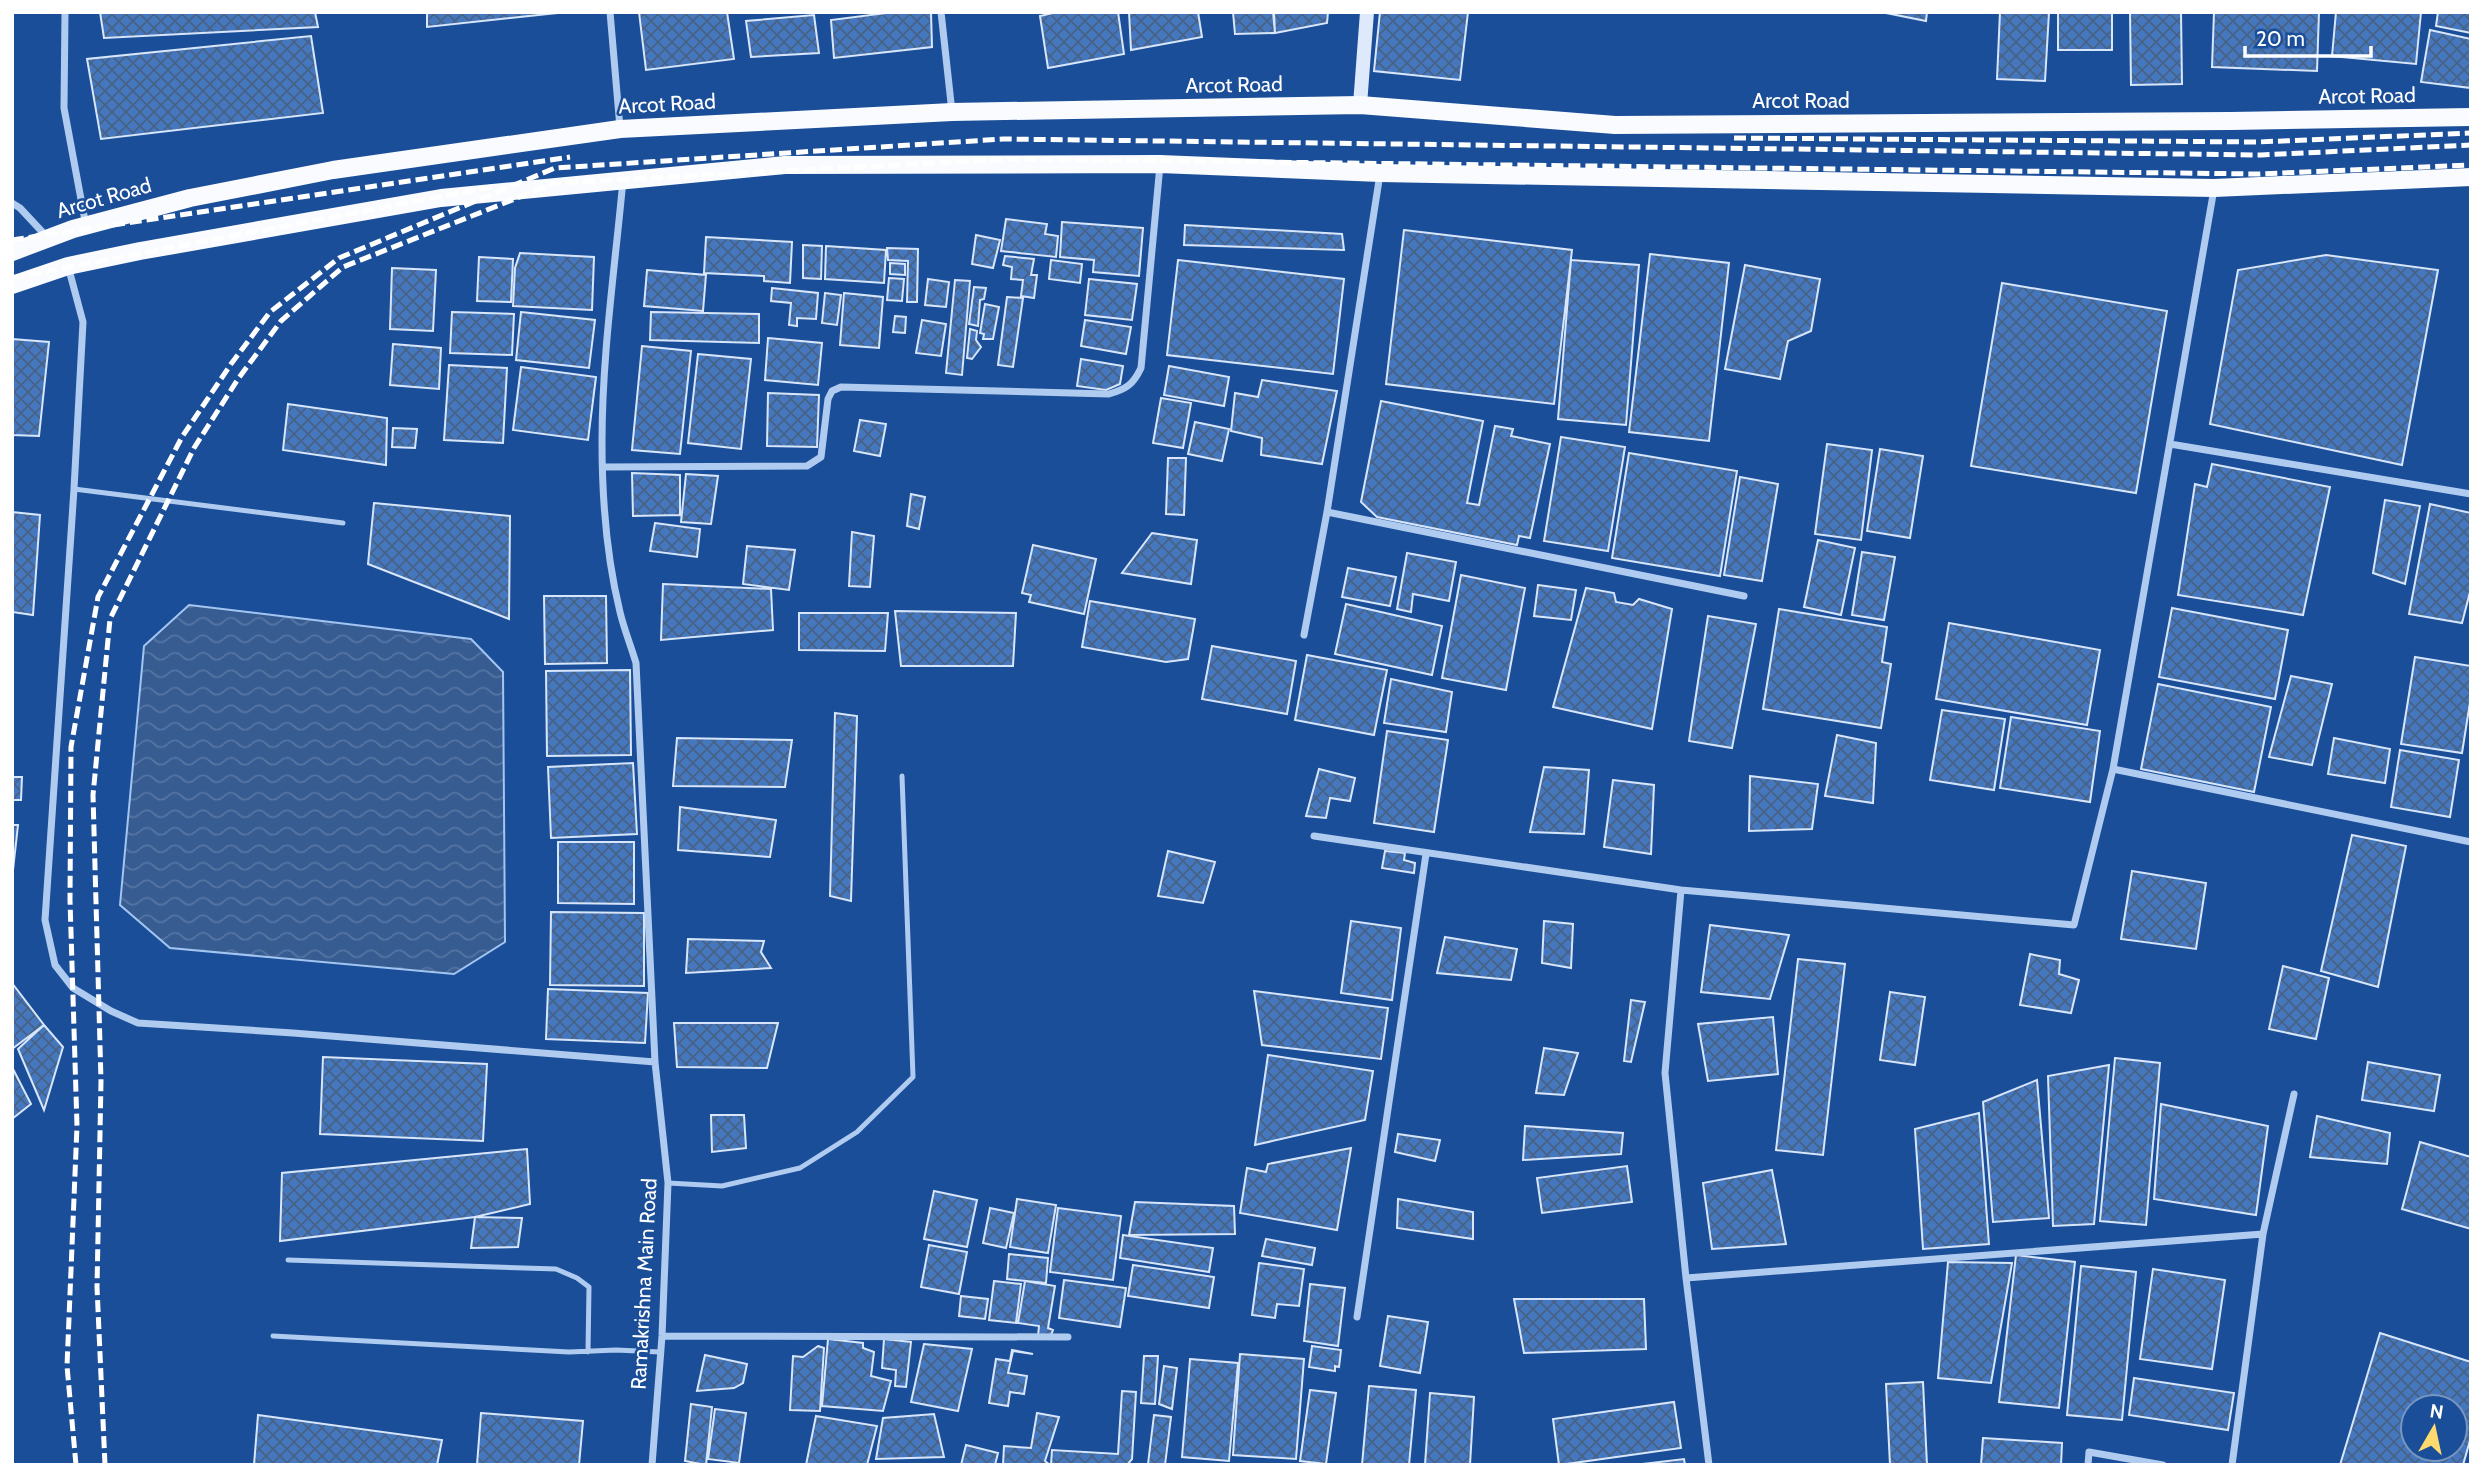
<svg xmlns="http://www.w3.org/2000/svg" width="2483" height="1477" font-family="Cabin,sans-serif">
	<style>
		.water { fill: url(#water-waves); stroke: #a3c5f2; stroke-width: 2 }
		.building { fill: url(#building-cross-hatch); stroke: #d7e6fb; stroke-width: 2; fill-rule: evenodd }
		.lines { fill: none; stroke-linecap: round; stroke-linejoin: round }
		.lane { stroke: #b0cbf0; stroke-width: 5 }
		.street { stroke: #b0cbf0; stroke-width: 7 }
		.secondary { stroke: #deeafb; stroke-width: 14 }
		.primary { stroke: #f9fbff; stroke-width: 18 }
		.rail { stroke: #fff; stroke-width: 5; stroke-dasharray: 12 5; stroke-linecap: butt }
		.labels { text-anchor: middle; stroke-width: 5; stroke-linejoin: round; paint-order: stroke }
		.street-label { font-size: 21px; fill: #fff; stroke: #1b4e98 }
	</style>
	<defs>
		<pattern id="water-waves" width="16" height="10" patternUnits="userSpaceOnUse" patternTransform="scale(1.75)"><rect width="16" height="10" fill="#375c92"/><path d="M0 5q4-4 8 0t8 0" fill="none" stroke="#5574a2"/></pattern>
		<pattern id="building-cross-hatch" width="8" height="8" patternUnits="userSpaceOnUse" patternTransform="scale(1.75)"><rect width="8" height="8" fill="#4477be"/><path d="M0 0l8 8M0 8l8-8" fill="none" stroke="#486285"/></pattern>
	</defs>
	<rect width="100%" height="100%" fill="#1b4e98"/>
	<path class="water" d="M189,605L471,639L503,672L505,942L454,974L170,948L120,905L144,646Z"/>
	<path class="building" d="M100,12H315L318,27L104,38Z
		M427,12H567L427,27Z
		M639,12H727L734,59L646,70Z
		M894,12H931L932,47L834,58L831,20Z
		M1118,12L1124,54L1048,68L1040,16L1057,12Z
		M1129,12H1198L1202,37L1131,50Z
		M1233,12H1273L1275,33L1235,34Z
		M1274,12H1328L1327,23L1275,33Z
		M1380,12H1468L1460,80L1374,71Z
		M1881,12H1927L1926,21Z
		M2000,12H2049L2045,81L1997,79Z
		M2058,12H2112V50H2058Z
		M2130,12H2181L2182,84L2131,85Z
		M2214,12H2319L2317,71L2212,67Z
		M2336,12H2421L2416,64L2332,56Z
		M2438,12H2471V33L2436,26Z
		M814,15L819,53L751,57L746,21Z
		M2430,30L2471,39V88L2421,82Z
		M311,36L323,113L101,139L87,59Z
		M1006,219L1047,224L1045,234L1058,236L1056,257L1001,251Z
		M1062,222L1143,228L1139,276L1093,272L1094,260L1060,257Z
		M1185,225L1342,234L1344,250L1184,245Z
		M1404,230L1572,250L1554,404L1386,384Z
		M976,235L1000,240L993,268L972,264Z
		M706,237L792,242L790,283L764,281V276L704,273Z
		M803,245L822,246L821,279L803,278Z
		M826,246L886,250L884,283L825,279Z
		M887,248L918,249L917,302H907L908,261L888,260Z
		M520,253L594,257L592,310L513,306L515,268Z
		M1650,254L1729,263L1709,441L1629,432Z
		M2326,255L2438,270L2402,465L2210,424L2238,270Z
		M1005,256L1034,259L1031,275H1037L1034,298L1021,296L1023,280L1011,279L1012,267L1003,265Z
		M479,257L513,259L511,302L477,301Z
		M1051,260L1082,264L1080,283L1049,279Z
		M1178,260L1344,279L1333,374L1167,355Z
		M1571,260L1639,265L1626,425L1558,419Z
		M890,263L905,264V275L890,274Z
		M1745,265L1820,279L1811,331L1788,341L1780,379L1725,369Z
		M392,268L436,270L433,331L390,329Z
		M647,270L706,275L703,311L644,306Z
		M889,278L904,279L902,301L887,300Z
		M928,279L949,282L946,307L925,305Z
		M1089,279L1137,284L1132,320L1085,315Z
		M955,280L970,281L962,375L946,373Z
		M2002,283L2167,311L2136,493L1971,466Z
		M974,287L986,288L984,299L980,300L978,326L969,324Z
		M772,288L818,293L816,319L797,318V326L789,325L791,303L771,301Z
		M825,293L841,295L837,325L822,323Z
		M844,293L883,297L879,348L840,345Z
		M1007,297L1023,298L1013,367L998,365Z
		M985,304L999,307L993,339H983L984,334L980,333Z
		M452,312L514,314L512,355L450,353Z
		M521,312L595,320L589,368L516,360Z
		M651,312L759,314V343L650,340Z
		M895,316L906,317L905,333L893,332Z
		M922,320L946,324L941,356L916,353Z
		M1085,320L1131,327L1126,354L1081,346Z
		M970,329L977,331L976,340L981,347L972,359L967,358Z
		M768,338L822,343L818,385L765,380Z
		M12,339L49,342L39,436L12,435Z
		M393,344L441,348L439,389L390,385Z
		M642,346L691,351L680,454L632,450Z
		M698,354L751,359L741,449L688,443Z
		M1081,359L1123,366L1120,384L1106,390L1077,386Z
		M449,365L507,368L503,443L444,440Z
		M1169,366L1229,377L1224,406L1164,395Z
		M521,367L596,377L588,440L513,430Z
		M1262,380L1337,391L1322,464L1261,455L1262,438L1231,431L1235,393L1258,397Z
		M768,393L819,395L817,447L767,446Z
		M1161,398L1191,403L1183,448L1153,443Z
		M1381,401L1483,421L1467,503L1479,505L1495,426L1513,429L1511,436L1550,444L1530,538L1519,536L1517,545L1377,517L1361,502Z
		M288,404L387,418L386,465L283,450Z
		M860,420L886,424L880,456L854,451Z
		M1195,422L1229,429L1222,461L1188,454Z
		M393,428L417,429L415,448L392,447Z
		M1561,437L1625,447L1608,551L1544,541Z
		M1827,444L1872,450L1861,540L1815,534Z
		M1880,449L1923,456L1910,538L1867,531Z
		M1629,453L1737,471L1720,576L1612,558Z
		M1168,458H1186L1184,515L1166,514Z
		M2212,464L2330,487L2303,615L2178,595L2195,484L2207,487Z
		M632,473L680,475V515L633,516Z
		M686,474L718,476L711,524L681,522Z
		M1740,477L1778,484L1762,581L1724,575Z
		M911,494L925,497L919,529L907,526Z
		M2385,500L2420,506L2405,584L2373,573Z
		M374,503L510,516L509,619L368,564Z
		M2430,504L2471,513V588L2462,623L2409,614Z
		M12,512L40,515L33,615L12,612Z
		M655,523L700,529L697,557L650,551Z
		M852,532L874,536L870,587L849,586Z
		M1152,533L1197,540L1191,584L1122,573Z
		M1818,540L1855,548L1841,615L1804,607Z
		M1033,545L1096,559L1084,614L1029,602L1031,595L1022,593Z
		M747,546L795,550L789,590L743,584Z
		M1862,552L1895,557L1884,620L1852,615Z
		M1407,553L1456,562L1449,601L1413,594L1411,612L1397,609Z
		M1348,568L1396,577L1390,606L1342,597Z
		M1461,575L1525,588L1506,690L1442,678Z
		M663,584L771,589L773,630L661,640Z
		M1538,585L1576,590L1571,620L1534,616Z
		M1586,588L1614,593L1616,602L1633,605L1639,599L1672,609L1652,729L1553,707Z
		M544,596H606L607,663L545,664Z
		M1090,601L1195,619L1188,659L1166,662L1082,647Z
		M1346,604L1442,626L1432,675L1335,654Z
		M2172,608L2288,630L2275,699L2159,677Z
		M1779,609L1887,627L1882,662L1891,664L1881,728L1763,709Z
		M895,611L1016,613L1013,666H901Z
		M799,613H888L885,651L799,650Z
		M1708,616L1756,624L1732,748L1689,741Z
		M1949,623L2100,650L2087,725L1936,699Z
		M1212,646L1296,661L1287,714L1202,699Z
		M1307,655L1387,670L1374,735L1295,720Z
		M2415,657L2471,666V696L2462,753L2401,744Z
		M630,670L631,755L547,756L546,671Z
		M2291,676L2332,684L2312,765L2269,757Z
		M1391,679L1452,692L1446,732L1384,723Z
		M2158,684L2271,707L2254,792L2141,769Z
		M1942,710L2005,719L1994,790L1930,780Z
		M835,713L857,716L851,901L830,896Z
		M2011,717L2100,731L2090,802L2000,788Z
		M1387,731L1448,740L1434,832L1374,823Z
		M1837,735L1876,743L1873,803L1825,796Z
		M677,738L792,740L785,787L673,786Z
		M2334,738L2390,749L2385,783L2328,774Z
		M2400,750L2459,760L2450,817L2391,807Z
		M633,763L637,834L551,838L548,767Z
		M1544,767L1589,770L1584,834L1530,832Z
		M1319,769L1355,778L1350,801L1330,798L1326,818L1306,816Z
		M1750,776L1818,784L1812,829L1749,831Z
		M12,777H22L21,800H12Z
		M1613,780L1654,785L1651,854L1604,847Z
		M680,807L776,820L770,857L678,850Z
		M12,825H18L12,879Z
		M2352,835L2406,846L2378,987L2321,971Z
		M558,842H634V904L558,903Z
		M1168,851L1215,862L1203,903L1158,896Z
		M1385,851L1405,853L1404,860L1415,863L1414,873L1382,868Z
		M2132,871L2206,883L2196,949L2121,939Z
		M551,912L644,913V986L550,985Z
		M1351,921L1401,928L1392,1000L1341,993Z
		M1544,921L1573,924L1571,968L1542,963Z
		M1710,925L1789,935L1770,999L1701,992Z
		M1445,937L1517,949L1511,980L1437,973Z
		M688,939L764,941L761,952L771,968L686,973Z
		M2030,954L2060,960L2059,974L2079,980L2071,1013L2020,1005Z
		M1798,959L1845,964L1823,1155L1776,1150Z
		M2283,966L2329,978L2316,1039L2269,1029Z
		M12,983L44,1025L12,1049Z
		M548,989L648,993L645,1043L546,1039Z
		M1254,991L1388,1008L1381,1059L1262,1045Z
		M1890,992L1925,997L1915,1065L1880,1060Z
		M1631,1000L1645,1002L1631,1062L1624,1061Z
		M1773,1017L1778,1074L1708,1081L1698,1024Z
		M674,1023H778L767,1068L677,1067Z
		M44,1025L63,1047L44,1110L18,1049Z
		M1544,1048L1578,1053L1564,1095L1536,1093Z
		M1268,1055L1373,1071L1365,1120L1255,1145Z
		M323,1057L487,1064L483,1141L320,1134Z
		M2115,1058L2160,1063L2146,1225L2100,1221Z
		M2368,1062L2440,1075L2434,1111L2362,1100Z
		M2109,1065L2094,1224L2053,1226L2048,1076Z
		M12,1067L31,1104L12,1119Z
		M2037,1080L2049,1218L1993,1222L1983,1102Z
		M2161,1104L2268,1126L2256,1215L2154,1199Z
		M1979,1113L1989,1244L1923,1249L1915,1129Z
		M711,1115H744L746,1148L712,1152Z
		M2317,1116L2390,1133L2387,1164L2310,1157Z
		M1525,1126L1623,1133L1621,1154L1523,1160Z
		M1398,1134L1440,1140L1435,1161L1395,1152Z
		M2420,1142L2471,1157V1229L2402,1209Z
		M1351,1148L1337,1230L1240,1213L1247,1168L1266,1172L1268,1164Z
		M527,1149L530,1204L475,1217L280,1241L282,1173Z
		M1627,1166L1632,1202L1542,1213L1537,1178Z
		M1772,1170L1786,1244L1712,1249L1703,1183Z
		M934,1191L977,1200L967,1247L924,1239Z
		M1017,1199L1056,1205L1048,1253L1010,1247Z
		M1398,1199L1473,1212V1239L1397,1228Z
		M1135,1202L1234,1206L1235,1234L1129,1235Z
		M990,1208L1014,1213L1006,1248L983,1243Z
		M1058,1208L1121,1216L1113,1280L1050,1272Z
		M475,1217L522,1218L518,1247L471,1248Z
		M1123,1235L1213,1248L1209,1272L1120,1258Z
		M1266,1239L1315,1248L1312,1265L1262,1256Z
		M929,1245L967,1252L959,1294L921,1287Z
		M1009,1254L1048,1258L1046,1283L1007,1279Z
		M2016,1255L2075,1262L2059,1408L1999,1402Z
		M1948,1262L2012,1263L1991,1383L1938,1378Z
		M1259,1263L1304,1269L1299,1306L1277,1304L1275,1318L1252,1315Z
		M1133,1265L1214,1277L1209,1308L1128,1296Z
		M2081,1266L2136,1272L2122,1420L2067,1415Z
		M2153,1269L2225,1280L2212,1369L2140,1359Z
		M1064,1280L1126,1288L1120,1327L1059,1318Z
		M994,1281L1021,1284L1016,1323L989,1320Z
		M1025,1281L1055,1286L1048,1328L1053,1330L1051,1335L1038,1336L1039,1326L1018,1323Z
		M1310,1284L1345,1288L1338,1346L1304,1341Z
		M961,1296L988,1299L985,1319L959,1316Z
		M1514,1299H1644L1646,1349L1524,1353Z
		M1388,1316L1428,1322L1420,1373L1380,1366Z
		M2380,1333L2471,1362V1437L2463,1465H2340ZM2413,1407H2455V1449H2413Z
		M828,1339L863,1343V1348L874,1352L871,1376L891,1381L883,1411L822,1406Z
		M884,1339L911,1342L906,1387L895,1386L896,1370L882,1368Z
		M924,1344L972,1349L958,1411L911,1402Z
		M818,1346L824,1348L820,1411L790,1410L793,1356L803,1357Z
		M1312,1346L1341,1350L1339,1367L1335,1366V1371L1309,1367Z
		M1012,1350L1033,1354L1013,1351L1008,1373L1027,1376L1024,1394L1010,1392L1008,1406L989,1403L996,1359L1010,1361Z
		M1240,1354L1304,1359L1296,1459L1233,1455Z
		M705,1355L747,1364L743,1383L734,1388L697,1391Z
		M1144,1356H1158L1155,1404L1141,1403Z
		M1190,1359L1238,1363L1229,1461L1182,1457Z
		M1164,1366L1177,1368L1172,1409L1159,1404Z
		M2134,1378L2234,1393L2228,1430L2129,1415Z
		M1923,1382L1927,1465H1890L1886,1384Z
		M1369,1386L1416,1390L1409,1465H1362Z
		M1310,1390L1336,1393L1326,1464L1300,1461Z
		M1122,1391L1136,1392L1132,1459L1127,1465H1051L1052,1450L1118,1454Z
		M1430,1393L1474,1397L1470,1465H1425Z
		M1674,1402L1681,1448L1559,1465L1553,1419Z
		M691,1404L712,1407L706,1465L685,1461Z
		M715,1409L746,1413L739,1463L708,1459Z
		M481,1413L583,1421L579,1465H477Z
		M1037,1413L1059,1417L1045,1461L1050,1465H1003L1004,1446L1031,1448Z
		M934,1414L944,1457L876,1459L883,1418Z
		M258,1415L442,1440L437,1465H254Z
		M1154,1415L1171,1417L1165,1465L1148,1464Z
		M816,1416L877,1426L867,1465H806Z
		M1983,1438L2062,1443L2061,1465H1981Z
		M966,1445L998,1453L995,1465H961Z
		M1684,1459L1685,1465H1634Z"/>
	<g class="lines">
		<path class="lane" d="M74,489L343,523
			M668,1183L722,1186L800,1168L857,1132L913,1077L902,776
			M288,1260L556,1269L577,1278L589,1287L588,1352
			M273,1336L569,1352L616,1350L660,1352"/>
		<path class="street" d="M65,12L64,108L86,226
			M610,12L620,128
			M941,12L952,112
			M623,180C615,267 602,355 602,442C602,496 607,559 620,612C624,629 631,646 636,663L655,1062L668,1183L662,1336L652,1465
			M12,203L20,208L47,237
			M68,266L83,322L74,489L45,920L55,965L73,988L111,1011L138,1023L293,1033L655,1062
			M2170,444L2471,494
			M603,467L807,466L821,457L828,399L832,391L841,387L1109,394C1126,389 1133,385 1141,368L1160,165
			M1327,512L1744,596
			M1304,635L1327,512L1380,174
			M2113,769L2471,842
			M1314,836L1681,890L2074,925L2113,769L2214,189
			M1681,890L1665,1073L1686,1278L1709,1465
			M1686,1278L2263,1234
			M1357,1317L1426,854
			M662,1336L1068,1337
			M2088,1465L2089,1452L2163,1465
			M2232,1465L2263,1234L2294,1094"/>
		<path class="secondary" d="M1360,105L1367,12"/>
		<path class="primary" d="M12,252L73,229L190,198L333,170L620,129L952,112L1360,105L1615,125L2231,121L2471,117
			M12,285L68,266L140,251L441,198L785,165L1160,164L1380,173L2214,188L2471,177"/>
		<path class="rail" d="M1734,138L2258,142L2471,133
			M12,240L570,157
			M12,278L496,186
			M76,1465L67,1366L77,1126L70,900L71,747L98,597L182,437L231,364L270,312L339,258L555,168L1003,139L2261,155L2471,145
			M105,1465L97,1287L101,1081L93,795L110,619L194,448L238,379L281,321L343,267L555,183L1010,159L2258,174L2471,165"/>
	</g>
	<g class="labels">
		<g class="street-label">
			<text transform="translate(1234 85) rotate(-1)" y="7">Arcot Road</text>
			<text transform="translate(2367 96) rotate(-1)" y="7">Arcot Road</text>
			<text x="1801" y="108">Arcot Road</text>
			<text transform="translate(667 104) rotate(-3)" y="7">Arcot Road</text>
			<text transform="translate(104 198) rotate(-16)" y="7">Arcot Road</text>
			<text transform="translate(644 1284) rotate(-87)" y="7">Ramakrishna Main Road</text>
		</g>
	</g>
	<rect width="2483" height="1477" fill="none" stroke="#ffffff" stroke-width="28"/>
	<g transform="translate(2434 1428) rotate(9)"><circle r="33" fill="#1b4e98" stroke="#7695c1" stroke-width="2"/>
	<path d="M0-5L12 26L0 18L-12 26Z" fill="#ffda6f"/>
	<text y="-10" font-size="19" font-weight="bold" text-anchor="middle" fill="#ffffff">N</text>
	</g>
	<path d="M2245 46v10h126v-10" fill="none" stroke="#ffffff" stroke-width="3.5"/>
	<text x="2256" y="46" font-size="21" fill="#ffffff" stroke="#1b4e98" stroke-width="5" paint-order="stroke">20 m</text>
</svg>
